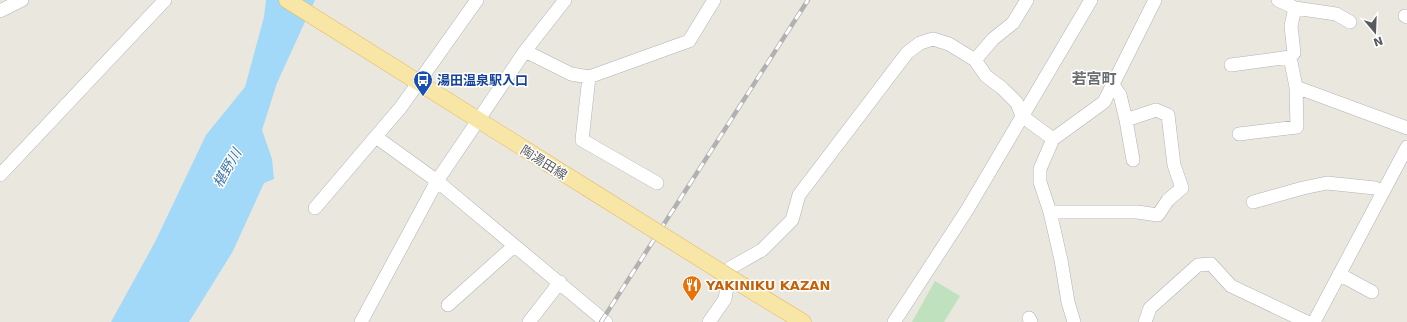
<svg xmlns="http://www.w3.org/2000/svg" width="1407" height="322" font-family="'DejaVu Sans','Noto Sans JP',sans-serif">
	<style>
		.green { fill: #bfe1bd }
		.water { fill: #a2d8f8 }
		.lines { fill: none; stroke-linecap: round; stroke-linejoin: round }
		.minor-casing { stroke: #b0b3b7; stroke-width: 14 }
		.major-casing { stroke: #e5b75d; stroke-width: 17 }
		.minor { stroke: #fff; stroke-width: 13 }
		.major { stroke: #f8e6a7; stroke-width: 16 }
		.rail-casing { stroke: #b0b1b1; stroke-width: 4.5 }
		.rail { stroke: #fff; stroke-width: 3; stroke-dasharray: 9; stroke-linecap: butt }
		.major-bridge-casing { stroke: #e5b75d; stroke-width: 17; stroke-linecap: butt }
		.major-bridge { stroke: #f8e6a7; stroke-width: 16 }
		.labels { text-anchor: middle; stroke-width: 3; stroke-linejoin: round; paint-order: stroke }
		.transit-label { font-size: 13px; font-weight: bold; fill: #164399; stroke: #fff; text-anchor: start }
		.street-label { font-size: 13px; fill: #585c5f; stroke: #fff }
		.food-label { font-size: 13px; font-weight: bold; fill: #c56008; stroke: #fff; text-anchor: start }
		.water-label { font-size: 14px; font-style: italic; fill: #427aa7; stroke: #fff }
		.quarter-label { font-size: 15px; font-weight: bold; fill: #696e71; stroke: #fff }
	</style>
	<rect width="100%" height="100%" fill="#eae7df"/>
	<path class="green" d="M935,281L960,296L944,322H912Z"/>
	<path class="water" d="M266,0H315L277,83L262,130L272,159L274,179L264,183L233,251L189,322H111L155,242L206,135L245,87L264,17Z"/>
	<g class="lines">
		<g class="minor-casing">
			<path id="minor" d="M1278,0L1295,8
				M0,11L22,0
				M1405,16L1407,17
				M1350,22L1336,14L1295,8L1291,26L1294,53L1290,57L1296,87L1407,128
				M525,51L571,74L589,77L689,41L714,0
				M975,60L993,39L1013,23L1027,0
				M1231,65L1290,57
				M589,77L582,140L657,183
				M1126,120L1133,160
				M1239,134L1297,127L1296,87
				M376,137L437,181L606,322
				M0,175L165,0
				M1253,202L1303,188L1327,183L1375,188L1383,192
				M315,208L401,107L477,0
				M1050,212H1137L1158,215L1168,200L1182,188L1174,165L1168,115L1156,110L1126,120L1120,95L1113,85
				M1339,274L1372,292
				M448,305L514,246
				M1029,318L1031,322
				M361,322L437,181L525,51L565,0
				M529,322L560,282
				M709,322L725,299L730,268L762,250L792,220L799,195L907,53L920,43L933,39L949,44L975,60L986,76L1002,88L1017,103L1022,116L1053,139
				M894,322L967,210L1091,0
				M1074,322L1068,302L1061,260L1050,212L1040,182V169L1053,139L1104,102L1155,0
				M1145,322L1150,308L1198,265L1211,264L1231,286L1307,322
				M1314,322L1407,147"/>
		</g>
		<g class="major-casing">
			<path id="major" d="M287,0L587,188
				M734,280L803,322"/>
		</g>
		<use href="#minor" class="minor"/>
		<use href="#major" class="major"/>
		<g class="rail-casing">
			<path id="rail" d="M601,322L808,0"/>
		</g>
		<use href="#rail" class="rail"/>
		<g class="major-bridge-casing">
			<path id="major-bridge" d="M587,188L734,280"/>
		</g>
		<use href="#major-bridge" class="major-bridge"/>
	</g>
	<defs>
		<g id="bus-pin" transform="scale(1)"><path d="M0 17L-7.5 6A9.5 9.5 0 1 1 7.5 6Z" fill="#1a4fb4" stroke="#fff"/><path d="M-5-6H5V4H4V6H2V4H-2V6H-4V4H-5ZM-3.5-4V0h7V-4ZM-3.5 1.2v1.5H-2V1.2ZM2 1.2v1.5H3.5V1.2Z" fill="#fff"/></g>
		<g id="restaurant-pin" transform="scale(1)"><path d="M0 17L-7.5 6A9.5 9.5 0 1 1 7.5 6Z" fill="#e8710a" stroke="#fff"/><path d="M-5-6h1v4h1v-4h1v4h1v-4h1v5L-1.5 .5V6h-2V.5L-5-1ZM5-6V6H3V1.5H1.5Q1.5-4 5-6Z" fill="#fff"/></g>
	</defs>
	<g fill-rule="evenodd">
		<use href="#bus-pin" x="423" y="80"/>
		<use href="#restaurant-pin" x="692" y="285"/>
	</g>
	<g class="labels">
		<g class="transit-label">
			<text x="437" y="85">湯田温泉駅入口</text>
		</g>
		<g class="street-label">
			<text transform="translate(544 162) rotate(32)" y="5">陶湯田線</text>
		</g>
		<g class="food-label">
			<text x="706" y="290">YAKINIKU KAZAN</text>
		</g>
		<g class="water-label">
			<text transform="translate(227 168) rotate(-60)" y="5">椹野川</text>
		</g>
		<g class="quarter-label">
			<text x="1094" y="84">若宮町</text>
		</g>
	</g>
	<g transform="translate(1375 32) rotate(161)" stroke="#ffffff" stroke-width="3" paint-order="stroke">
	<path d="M0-3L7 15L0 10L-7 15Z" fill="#585c5f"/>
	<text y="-6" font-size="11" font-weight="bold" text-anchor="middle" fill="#585c5f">N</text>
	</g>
</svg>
